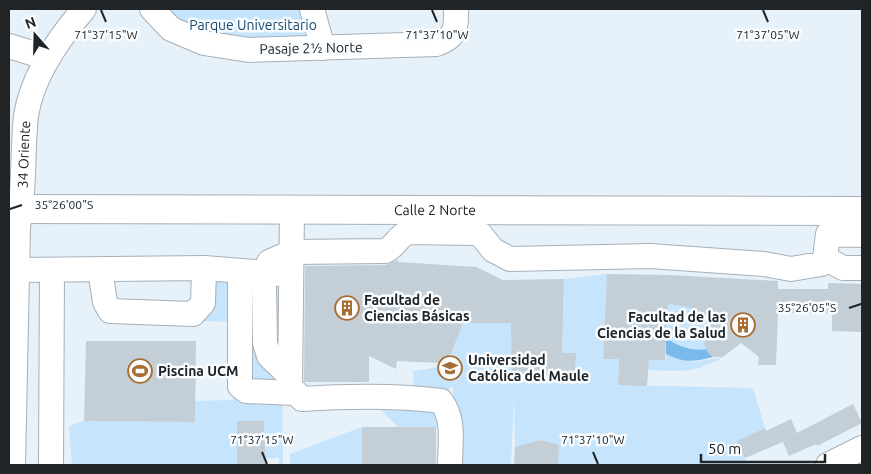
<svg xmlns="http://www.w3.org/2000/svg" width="871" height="474" font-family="Ubuntu,sans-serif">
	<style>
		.green { fill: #c6e4fc }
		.water { fill: #7abaeb }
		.building { fill: #c3ced7 }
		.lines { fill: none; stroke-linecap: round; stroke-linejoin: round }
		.minor-casing { stroke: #a6b0b9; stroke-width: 26 }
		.major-casing { stroke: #a6b0b9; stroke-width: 30 }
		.minor { stroke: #fff; stroke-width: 24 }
		.major { stroke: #fff; stroke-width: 28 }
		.ticks { fill: none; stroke: #202427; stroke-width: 2 }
		.labels { text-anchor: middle; stroke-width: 5; stroke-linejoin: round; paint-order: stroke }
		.park-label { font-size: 14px; fill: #19496b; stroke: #fafdff }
		.street-label { font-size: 14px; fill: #202427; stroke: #fafdff }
		.poi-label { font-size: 14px; font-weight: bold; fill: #202427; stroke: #fafdff; text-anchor: start }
		.ticks-label { font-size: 12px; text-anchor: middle; fill: #202427; stroke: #fafdff; stroke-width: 5; stroke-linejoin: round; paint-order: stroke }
	</style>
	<rect width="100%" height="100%" fill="#e6f1fa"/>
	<path class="green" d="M166,9H308L314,35L253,43L212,37L181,24Z
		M204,268L289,269L282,323L283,465H279V458H266L264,421H237V465H72L69,426L84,421L194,422L195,401L233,400L234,323H276L202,321Z
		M607,274L603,358L619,359L618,385L753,388L765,428L737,441L748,465H558V445L540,440L515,447L514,393L511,465H454V397L452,385L441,402L442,415L436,427H398L369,398L414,399L413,371L452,365L451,354L463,323H499L504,280H513L510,303L514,379L575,384L576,354L562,353L564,279Z
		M668,304L688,307L712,319L704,344L706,349C690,351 680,347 666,338Z
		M666,354L676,358L694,362L723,357C693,374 681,371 648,370L649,360H665Z
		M362,427V465H290V454Z"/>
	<path class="water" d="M666,338C680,347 690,351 706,349L713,357C693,362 685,363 666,354Z"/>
	<path class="building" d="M398,260V262L476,267L503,280L564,279L562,353H576L575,377L512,376L511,323H463L451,354L439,363L397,361L396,369L369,356V382H304L305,266L385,265Z
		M607,274L669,275L778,281V289H828V283L862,284V332L832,331V313H778L776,365H758L759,357L741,343L723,357H713L708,353L704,344L712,319L688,307L668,304L665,360H649L647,386L618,385L619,359H603Z
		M86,341H196L195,422L84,421Z
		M853,404L862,423L817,446L816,444L789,456L783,442L745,458L737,441L765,428L766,431L791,419L797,433Z
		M237,421H264L266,465H237Z
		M362,427H436V465H362Z
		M540,440L559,445L558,465H514L515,447Z"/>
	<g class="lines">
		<g class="minor-casing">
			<g id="minor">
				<path d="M152,9L171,29L204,43L249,50L436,44C457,37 456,28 456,9"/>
				<path d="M312,9L323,48"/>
				<path d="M9,46L48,58"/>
				<path d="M292,210L290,387L302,399C348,396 395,395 441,401C455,419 450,443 450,465"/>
				<path d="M825,258L843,268H862"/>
				<path d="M17,270L204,268L282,274"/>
				<path d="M100,270L105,302L110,311L193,314L203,303L204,268"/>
				<path d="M240,271V386L246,391L296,393"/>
				<path d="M290,376L269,356L265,343L264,285L269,262L292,252L385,251C394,248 397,237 408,232L475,233L481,235L493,250L510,259L650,256L764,264L791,269L821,264L825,258L828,234L862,235"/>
				<path id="s1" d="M13,465L18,227C25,191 22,153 26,116C32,76 58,39 84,9"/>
				<path d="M51,465L52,271"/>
				<path d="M828,465L862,448"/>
			</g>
		</g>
		<g class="major-casing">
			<g id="major">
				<path id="s2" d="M9,209L862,211"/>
			</g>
		</g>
		<use href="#minor" class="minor"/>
		<use href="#major" class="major"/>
	</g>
	<path class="ticks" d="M101,10L106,22M432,10L437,22M763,10L768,22M10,209L22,205M849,308L861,304M262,452L267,464M593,452L598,464"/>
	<defs>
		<g id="building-ring" transform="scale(1.25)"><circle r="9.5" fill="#fafdff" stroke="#a96c30" stroke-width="1.5"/><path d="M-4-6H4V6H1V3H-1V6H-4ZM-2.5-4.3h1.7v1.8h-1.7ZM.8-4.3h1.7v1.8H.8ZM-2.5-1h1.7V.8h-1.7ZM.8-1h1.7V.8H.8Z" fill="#a96c30"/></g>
		<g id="university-ring" transform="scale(1.25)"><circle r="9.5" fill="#fafdff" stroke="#a96c30" stroke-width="1.5"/><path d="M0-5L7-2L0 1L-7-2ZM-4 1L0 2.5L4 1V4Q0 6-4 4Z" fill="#a96c30"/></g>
		<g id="stadium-ring" transform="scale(1.25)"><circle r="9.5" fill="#fafdff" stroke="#a96c30" stroke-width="1.5"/><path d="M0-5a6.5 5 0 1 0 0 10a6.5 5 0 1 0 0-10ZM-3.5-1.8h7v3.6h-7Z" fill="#a96c30"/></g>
	</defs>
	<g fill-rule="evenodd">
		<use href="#building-ring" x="347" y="308"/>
		<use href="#building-ring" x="743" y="325"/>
		<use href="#university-ring" x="450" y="368"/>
		<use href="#stadium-ring" x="140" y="371"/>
	</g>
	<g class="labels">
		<g class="park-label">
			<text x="253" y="30">Parque Universitario</text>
		</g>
		<g class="street-label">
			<text transform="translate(311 48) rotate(-1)" y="5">Pasaje 2½ Norte</text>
			<text dy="5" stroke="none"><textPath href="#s1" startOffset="311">34 Oriente</textPath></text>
			<text dy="5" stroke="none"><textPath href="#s2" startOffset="426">Calle 2 Norte</textPath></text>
		</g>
		<g class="poi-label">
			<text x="364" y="305">Facultad de<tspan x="364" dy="16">Ciencias Básicas</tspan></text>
			<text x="726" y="322" text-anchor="end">Facultad de las<tspan x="726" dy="16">Ciencias de la Salud</tspan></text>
			<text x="468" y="365">Universidad<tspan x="468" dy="16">Católica del Maule</tspan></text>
			<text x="158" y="376">Piscina UCM</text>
		</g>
	</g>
	<g class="ticks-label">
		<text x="106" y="39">71°37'15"W</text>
		<text x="437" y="39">71°37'10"W</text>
		<text x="768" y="39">71°37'05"W</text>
		<text x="64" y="209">35°26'00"S</text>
		<text x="807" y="312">35°26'05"S</text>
		<text x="262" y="444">71°37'15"W</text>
		<text x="593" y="444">71°37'10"W</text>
	</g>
	<rect width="871" height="474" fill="none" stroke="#202427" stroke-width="20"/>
	<g transform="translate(35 35) rotate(340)" stroke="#fafdff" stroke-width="4" paint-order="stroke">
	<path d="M0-4L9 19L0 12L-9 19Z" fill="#202427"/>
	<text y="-8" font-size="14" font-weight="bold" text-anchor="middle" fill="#202427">N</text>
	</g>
	<path d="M701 454v8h124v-8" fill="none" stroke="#202427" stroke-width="2.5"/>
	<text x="708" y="454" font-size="15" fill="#202427" stroke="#fafdff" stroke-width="4" paint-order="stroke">50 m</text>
</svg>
